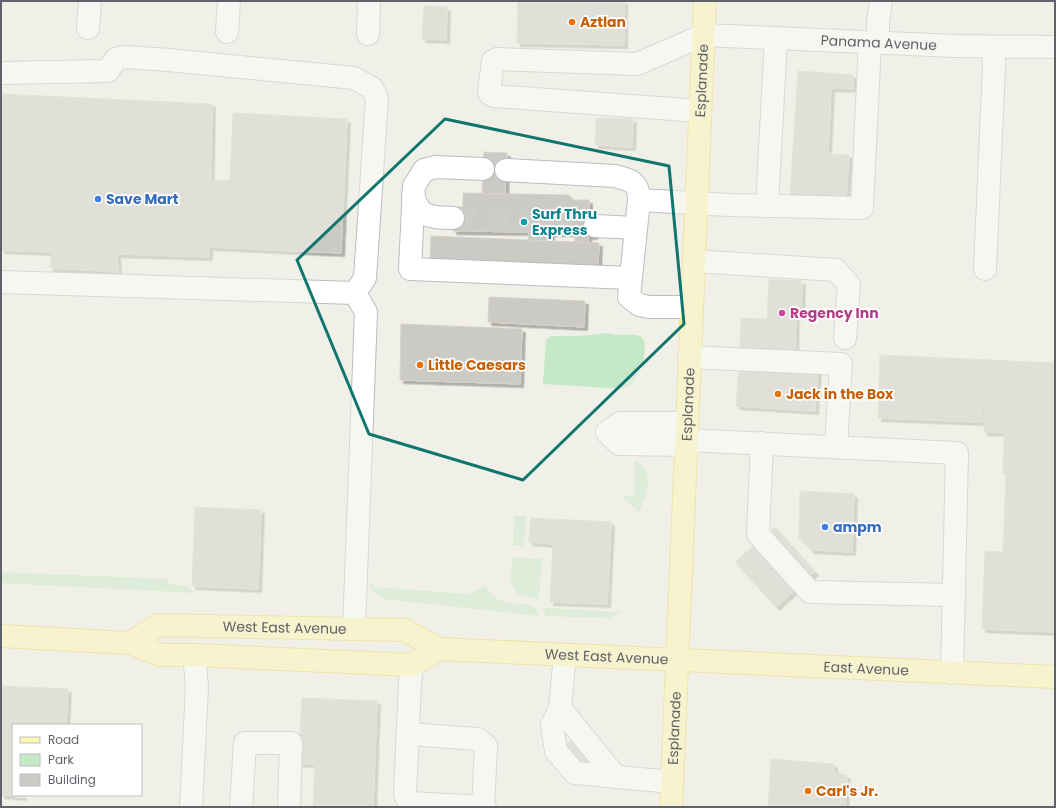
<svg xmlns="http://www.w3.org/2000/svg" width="1056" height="808" font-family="Poppins,sans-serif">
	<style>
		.green { fill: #c5e8c7 }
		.building { fill: #cccac5; stroke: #d6d2c6; filter: url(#shadow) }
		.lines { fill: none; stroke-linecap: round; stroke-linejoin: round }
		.minor-tunnel { stroke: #ccccc8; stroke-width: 22; stroke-dasharray: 22 11; stroke-linecap: butt }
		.minor-casing { stroke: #babcc1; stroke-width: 24 }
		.major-casing { stroke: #f2d260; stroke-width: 24 }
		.minor { stroke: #fff; stroke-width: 22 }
		.major { stroke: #fff7af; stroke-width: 22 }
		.marked { fill: none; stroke: #0f766e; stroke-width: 3; stroke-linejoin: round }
		.food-dot { fill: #e8710a; stroke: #fff; stroke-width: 1.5 }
		.shop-dot { fill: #3f7fe0; stroke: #fff; stroke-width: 1.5 }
		.culture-dot { fill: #0f9aa8; stroke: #fff; stroke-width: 1.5 }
		.hotel-dot { fill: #d1479c; stroke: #fff; stroke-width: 1.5 }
		.labels { text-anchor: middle; stroke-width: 3.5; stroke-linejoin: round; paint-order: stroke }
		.food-label { font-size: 14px; font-weight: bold; fill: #c56008; stroke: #fff; text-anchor: start }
		.street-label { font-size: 14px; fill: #5f6268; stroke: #fff }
		.shop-label { font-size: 14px; font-weight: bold; fill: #366cbe; stroke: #fff; text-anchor: start }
		.culture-label { font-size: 14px; font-weight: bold; fill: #0d838f; stroke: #fff; text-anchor: start }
		.hotel-label { font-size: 14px; font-weight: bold; fill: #b23c85; stroke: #fff; text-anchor: start }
	</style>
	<defs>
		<filter id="shadow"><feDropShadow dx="3.5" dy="3.5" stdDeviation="0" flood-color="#0004"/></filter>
	</defs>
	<rect width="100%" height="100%" fill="#f1f0e8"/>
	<path class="green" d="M608,333C631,340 651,322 643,362L638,366L637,374L633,384L623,389L543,384L546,340L551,336H581Z
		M635,459C638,462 643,465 645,468C652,482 645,499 639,512L621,496L634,495Z
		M514,516H526L524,546L513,545Z
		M513,557L542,559L539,599L520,596L517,593L510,581Z
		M1,572L167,579L169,584L188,586L195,593L1,583Z
		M369,583H373L374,587L468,594L477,590L484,585C488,589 492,596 498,599C509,606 524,601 536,608L539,616L384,599C376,594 372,591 369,583Z
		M545,608L622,612L609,618L544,616Z"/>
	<path class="building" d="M518,1H624V45L517,43Z
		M424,6L447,7L446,40L422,39Z
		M798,71L853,75V89L831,88L828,154L849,155L846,198L790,196Z
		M1,94L212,104L209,257L117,254L118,272L50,268L52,252L1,250Z
		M233,113L347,119L341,253L210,247L211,181L230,180Z
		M596,118L633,119L632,147L595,145Z
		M484,152L507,153L505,194H482Z
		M463,193L569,195L572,200H589V217H594V236H588V243L575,242V233H551V241L528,240L529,232L453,231V207H463Z
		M431,236L599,243L598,268L430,261Z
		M769,279L802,281L801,307H796L795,352L740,349L741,318L767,319Z
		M489,297L585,301L584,327L488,322Z
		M401,324L522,329L520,384L400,380Z
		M880,355L1055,363V632L982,629L985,551L1003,552L1006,474H1003L1004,433L984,432L985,403H983L982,422L878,418Z
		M739,362L818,368L815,411L736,406Z
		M800,491L854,494L852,552L811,550L799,538Z
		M195,507L261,510L258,589L192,586Z
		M531,518L611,522L607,604L550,602L553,544L529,542Z
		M775,527L815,572L776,607L735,562Z
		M1,686L68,689L66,725H13V795H23V797L1,795Z
		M302,698L377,701L373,807H313L315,765L298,763Z
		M578,736L593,758L579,767L565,745Z
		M771,759L834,764V773L847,775L845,807H768Z"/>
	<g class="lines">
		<path class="minor-tunnel" d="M453,218L595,226"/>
		<g class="minor-casing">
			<g id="minor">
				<path d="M88,28L90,1"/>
				<path d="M227,32L229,1"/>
				<path d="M368,34L369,1"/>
				<path d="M878,43V21L881,1"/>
				<path d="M1,73L108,71L116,59L124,57L169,60L354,78L372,88L377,98L365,278L355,293"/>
				<path id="s1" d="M700,111L494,96L490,94L489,91L493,61L497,59L637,64L704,35L955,46L1055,47"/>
				<path d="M483,169L436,167L424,170L414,186L410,269L630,278"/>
				<path d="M506,170L615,176C631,180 639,182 639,200L629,297L639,305L649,307H692"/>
				<path d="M413,194C419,219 432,217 453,218"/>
				<path d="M639,200L729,205L862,208L870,42"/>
				<path d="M767,206L776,38"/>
				<path d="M595,226L636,228"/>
				<path d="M694,261L836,270L849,285L845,338"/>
				<path d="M985,269L994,66L993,47"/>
				<path d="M1,282L355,293L366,312L354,629"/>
				<path d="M689,357L841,364L836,446"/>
				<path d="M686,440L957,453L952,673"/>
				<path d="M762,443L758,534L810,592L954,595"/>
				<path d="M686,445L619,444L607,432L620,423H687"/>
				<path d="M565,655L560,708L552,725L556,751L575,773L672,782"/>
				<path d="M412,665L410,682L405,795L410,803L485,807"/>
				<path d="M560,708L616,777"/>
				<path d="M408,734L478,739L486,746L483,807"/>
				<path d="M191,807L197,686L194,655"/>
				<path d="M241,807L245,743H291L289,807"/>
			</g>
		</g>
		<g class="major-casing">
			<g id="major">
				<path d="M1,636L130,643L160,655H194L412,665L439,649"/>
				<path id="s2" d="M130,643L158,625L405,630L439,649L1055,677"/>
				<path id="s3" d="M671,807L705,1"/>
			</g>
		</g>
		<use href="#minor" class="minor"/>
		<use href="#major" class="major"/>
	</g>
	<path d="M0 0H1056V808H0ZM445,119L669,166L684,324L523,480L369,434L297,260Z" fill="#f1f0e8" fill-opacity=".55" fill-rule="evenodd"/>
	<path class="marked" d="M445,119L669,166L684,324L523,480L369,434L297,260Z"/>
	<g class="food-dot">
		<circle cx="572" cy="22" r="4"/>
		<circle cx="420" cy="365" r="4"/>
		<circle cx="778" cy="394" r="4"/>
		<circle cx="808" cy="791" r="4"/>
	</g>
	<g class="shop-dot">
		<circle cx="98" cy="199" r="4"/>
		<circle cx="825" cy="527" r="4"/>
	</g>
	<circle class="culture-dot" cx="524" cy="222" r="4"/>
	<circle class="hotel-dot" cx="782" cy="313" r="4"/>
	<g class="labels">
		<g class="food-label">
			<text x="580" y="27">Aztlan</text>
			<text x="428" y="370">Little Caesars</text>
			<text x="786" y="399">Jack in the Box</text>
			<text x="816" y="796">Carl's Jr.</text>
		</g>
		<g class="street-label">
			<text dy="5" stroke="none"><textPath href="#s1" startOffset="637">Panama Avenue</textPath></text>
			<text dy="5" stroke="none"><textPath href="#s3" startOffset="727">Esplanade</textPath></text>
			<text dy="5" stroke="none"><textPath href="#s3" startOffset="403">Esplanade</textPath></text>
			<text dy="5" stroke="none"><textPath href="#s2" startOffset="160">West East Avenue</textPath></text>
			<text dy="5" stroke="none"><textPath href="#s2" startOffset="487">West East Avenue</textPath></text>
			<text dy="5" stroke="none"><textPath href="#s2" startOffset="747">East Avenue</textPath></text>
			<text dy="5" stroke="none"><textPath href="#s3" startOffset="79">Esplanade</textPath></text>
		</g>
		<g class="shop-label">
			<text x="106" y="204">Save Mart</text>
			<text x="833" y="532">ampm</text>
		</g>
		<g class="culture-label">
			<text x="532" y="219">Surf Thru<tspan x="532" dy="16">Express</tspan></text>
		</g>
		<g class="hotel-label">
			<text x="790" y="318">Regency Inn</text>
		</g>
	</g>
	<rect width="1056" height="808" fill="none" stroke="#5f6268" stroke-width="4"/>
	<rect x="12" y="724" width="130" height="72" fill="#ffffff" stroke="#bfc0c3"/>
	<rect x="20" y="737" width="20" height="6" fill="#fff7af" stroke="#bfc0c3"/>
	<text x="48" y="744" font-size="12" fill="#5f6268">Road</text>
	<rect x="20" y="754" width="20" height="12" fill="#c5e8c7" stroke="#bfc0c3"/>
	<text x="48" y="764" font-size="12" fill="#5f6268">Park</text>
	<rect x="20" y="774" width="20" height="12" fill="#cccac5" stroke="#bfc0c3"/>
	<text x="48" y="784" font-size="12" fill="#5f6268">Building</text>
</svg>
